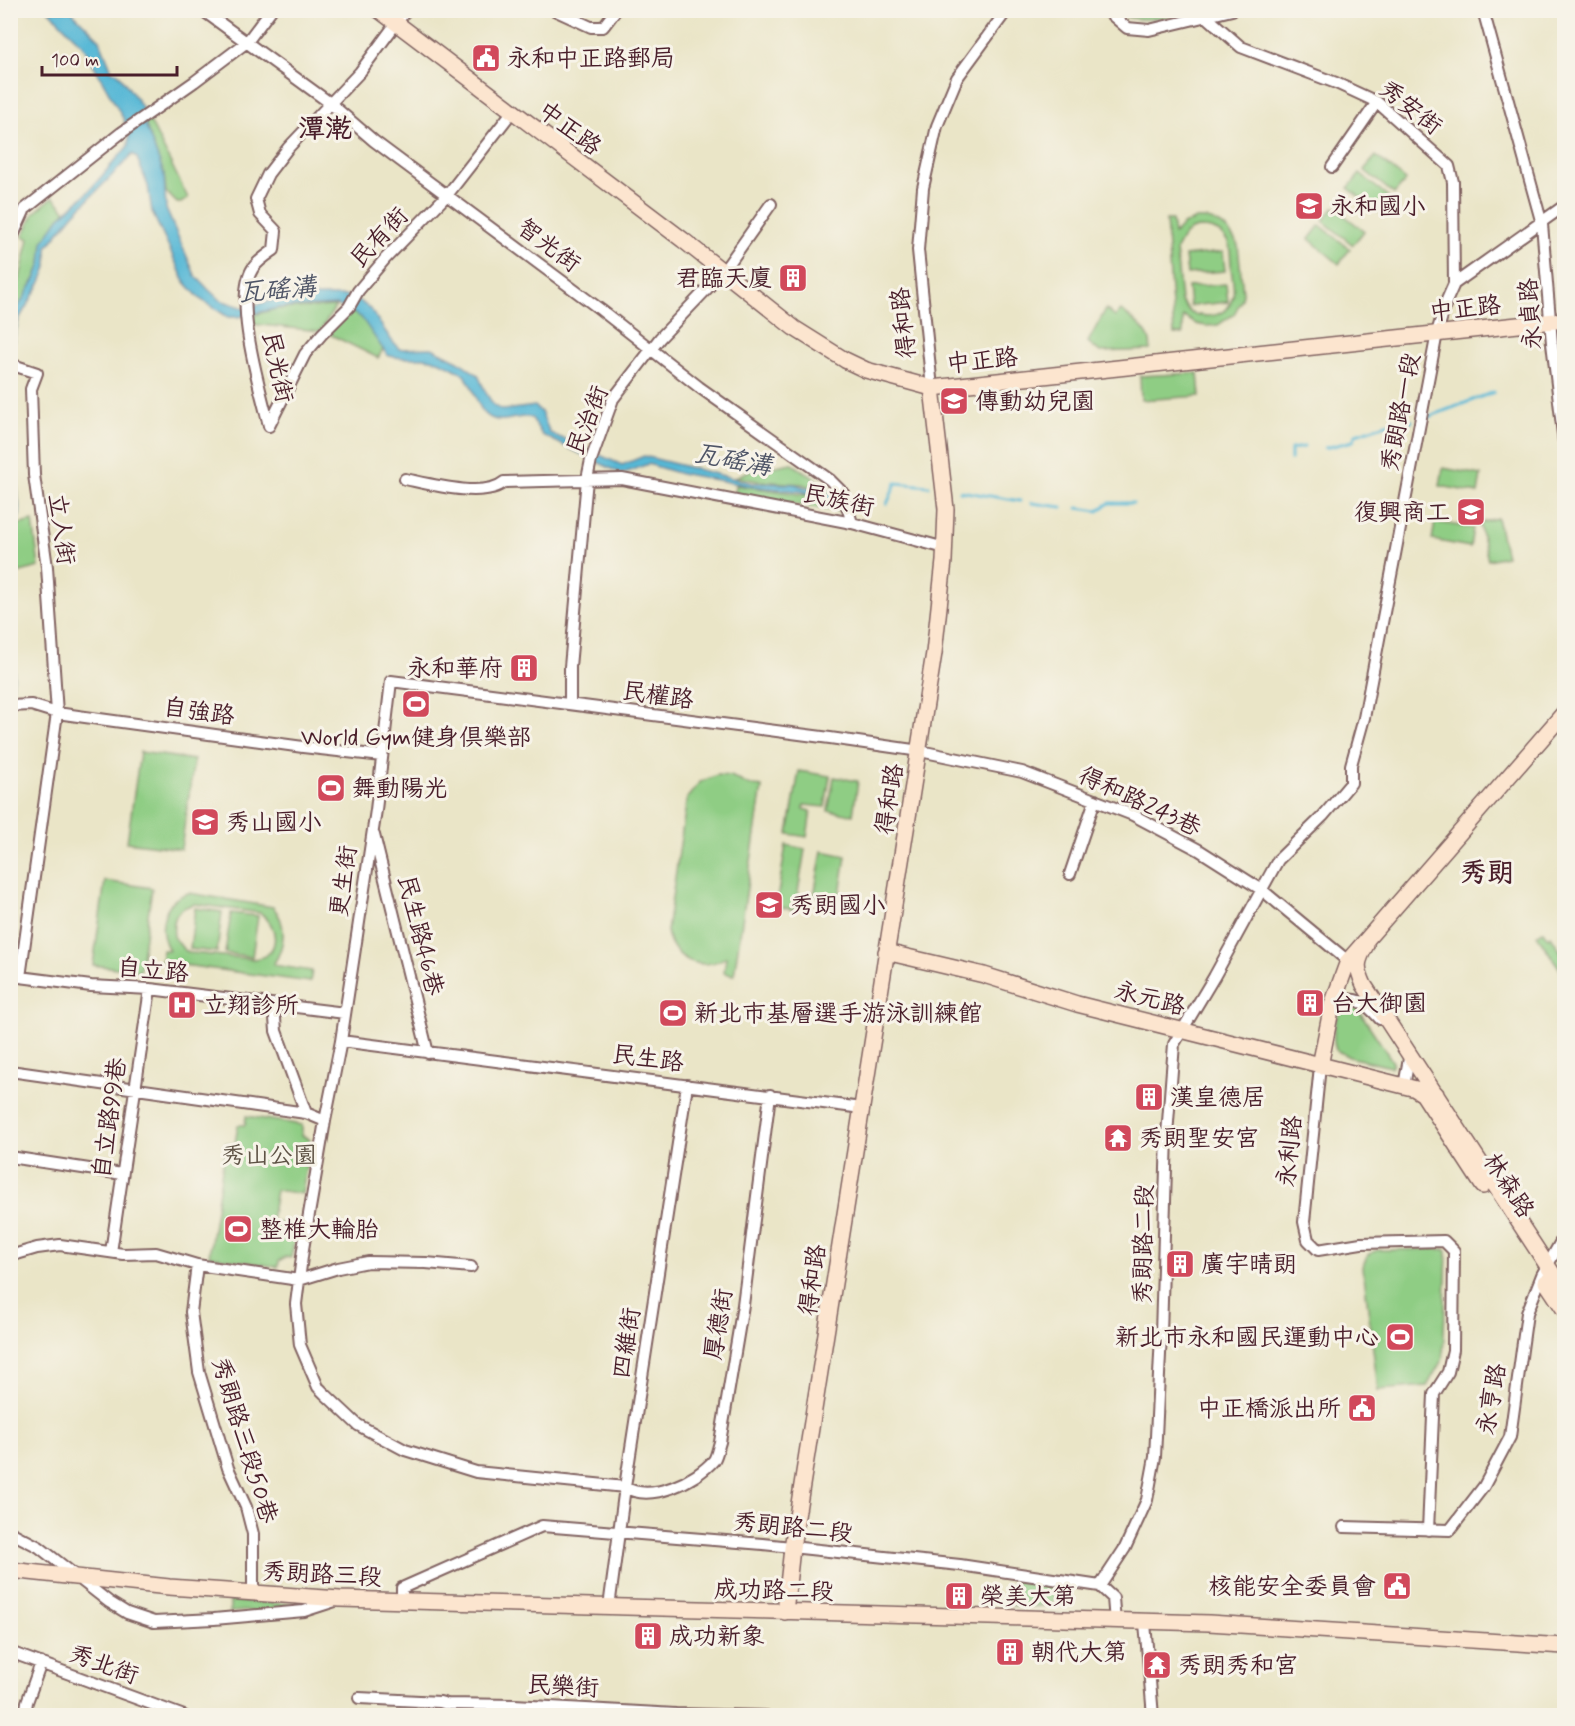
<svg xmlns="http://www.w3.org/2000/svg" width="1575" height="1726" font-family="Mynerve,'LXGW WenKai TC',sans-serif">
	<style>
		.green { fill: #8fcd84; stroke: #6c7658; stroke-width: 1.5; fill-rule: evenodd }
		.water { fill: #57b8d6; stroke: #506c80; stroke-width: 1.5 }
		.lines { fill: none; stroke-linecap: round; stroke-linejoin: round }
		.stream { stroke: #57b8d6; stroke-width: 3 }
		.street-casing { stroke: #826462; stroke-width: 14 }
		.secondary-casing { stroke: #826462; stroke-width: 18 }
		.street { stroke: #fff; stroke-width: 10 }
		.secondary { stroke: #fce5cf; stroke-width: 15 }
		.labels { text-anchor: middle; stroke-width: 6; stroke-linejoin: round; paint-order: stroke }
		.poi-label { font-size: 24px; fill: #4a1f2b; stroke: #f7f3e8; text-anchor: start }
		.street-label { font-size: 24px; fill: #4a1f2b; stroke: #f7f3e8 }
		.park-label { font-size: 24px; fill: #5f5346; stroke: #f7f3e8 }
		.water-label { font-size: 26px; font-style: italic; fill: #4f5567; stroke: #f7f3e8 }
		.quarter-label { font-size: 27px; font-weight: bold; fill: #4a1f2b; stroke: #f7f3e8 }
	</style>
	<rect width="100%" height="100%" fill="#f7f3e8"/>
	<filter id="ink" filterUnits="userSpaceOnUse"><feTurbulence type="fractalNoise" baseFrequency=".0167" numOctaves="2"/><feDisplacementMap in="SourceGraphic" scale="12" xChannelSelector="R" yChannelSelector="G"/><feConvolveMatrix kernelMatrix="1 2 1 2 8 2 1 2 1" color-interpolation-filters="sRGB"/></filter>
	<filter id="wash" filterUnits="userSpaceOnUse"><feTurbulence type="fractalNoise" baseFrequency=".008" numOctaves="4" result="noise"/><feDisplacementMap in="SourceGraphic" scale="24" xChannelSelector="R" yChannelSelector="G"/><feGaussianBlur stdDeviation="1.35" result="paint"/><feColorMatrix in="noise" values="0 0 0 0 0 0 0 0 0 0 0 0 0 0 0 0 0 1.4 0 .05"/><feComposite in="paint" operator="in"/></filter>
	<g filter="url(#wash)">
		<rect width="100%" height="100%" fill="#eae5c7"/>
		<path class="green" d="M1112,11H1192C1165,17 1137,26 1112,11Z
			M150,121L188,198L181,203H177L166,192L164,174L145,124Z
			M1376,156L1406,180L1394,194L1364,170Z
			M1360,174L1390,198L1378,212L1348,188Z
			M53,197L66,211L59,218L43,242L41,264L35,279L17,309L11,329V287L19,282L29,239L23,236L34,213Z
			M1334,207L1364,231L1353,245L1323,221Z
			M1196,219C1216,217 1229,228 1238,245L1243,293L1242,299L1234,314L1218,325L1206,326L1196,324L1183,316V334H1174L1166,220H1172L1174,234L1183,225ZM1198,228C1208,228 1217,229 1224,237C1232,244 1230,258 1231,268C1232,277 1235,288 1233,296C1228,317 1208,319 1191,313L1181,301L1176,250L1184,235L1191,230Z
			M1320,225L1350,249L1339,264L1309,239Z
			M1223,252L1225,271L1187,274L1185,256Z
			M1226,284L1228,302L1190,306L1188,287Z
			M349,304L374,325L386,344L378,358L325,332Z
			M336,306L320,331L251,324L250,316L276,309Z
			M1106,309L1115,317L1121,310C1133,321 1154,332 1150,350L1100,352L1088,342Z
			M1198,373L1200,396L1141,400L1140,376Z
			M791,463L825,485L834,496L802,484L757,481L736,477L746,472Z
			M1443,468L1481,475L1478,493L1440,486Z
			M736,485L834,499L840,512L735,494Z
			M1497,518L1506,556L1488,560L1479,523Z
			M33,521L39,567L17,573L16,525Z
			M1435,522L1473,528L1470,547L1432,540Z
			M140,752L194,760L181,849L127,842Z
			M799,771L830,776L825,807L804,805V809L811,811L807,837L788,834Z
			M717,775L731,776L748,785L762,787L734,975L724,973L726,957C702,973 672,960 667,931L687,798L700,782Z
			M834,777L858,781L853,815L828,811Z
			M786,845L805,849L795,910L776,906Z
			M822,851L846,856L839,900L814,896Z
			M105,881L152,888L140,971L93,965Z
			M189,893L273,907C288,924 285,947 273,965L312,971L310,982L161,962L163,950H169C156,929 163,899 189,893ZM195,904L260,913C280,926 281,957 253,959L192,953L184,950L174,937C172,918 176,908 195,904Z
			M195,908L222,912L217,952L190,949Z
			M231,913L258,916L252,957L225,953Z
			M1543,931L1548,938L1551,936L1561,952L1564,945V975L1537,935Z
			M1348,1006L1358,1009L1393,1062L1391,1067L1349,1057L1336,1050C1331,1037 1334,1012 1348,1006Z
			M246,1116L302,1125V1135L310,1140L302,1194L276,1190L271,1221L297,1226L291,1258L285,1257L279,1261L278,1267L209,1256L226,1143L235,1144L238,1125H245Z
			M1446,1249L1447,1251L1443,1358L1427,1386L1378,1390L1363,1267C1365,1257 1370,1251 1380,1250Z
			M1012,1580L1050,1587C1069,1612 1024,1606 1012,1606Z
			M230,1601L289,1604L292,1607L289,1609L230,1612Z"/>
		<path class="water" d="M49,11H71L99,39L112,71L118,73L142,107L145,124L164,174L166,209L195,275L208,289L220,300L244,308L289,296H345L360,301L371,310L392,341L399,349L432,348L458,361L478,375L486,393L494,406L498,408L504,410L535,406L541,412L550,433L622,465L644,456L752,483L795,484L824,494L841,495L842,501H824L805,492L749,486L685,474L684,475L648,464L622,474L542,435L532,418C518,413 505,425 491,418C474,410 476,382 460,372C450,366 437,359 425,358C413,357 399,360 387,355L361,317L337,305L279,308L238,317H228L200,299L185,282L152,212L148,186L137,158L133,154L73,215L47,247V267L41,282L19,319L11,352V329L17,309L35,279L41,264L43,242L59,218L86,194L128,146L129,136L124,120L83,46Z
			M11,431L20,514L11,540L14,673L13,686L11,687L10,523L15,504L11,474Z"/>
		<g class="lines">
			<path class="stream" d="M1428,417L1494,392
				M1325,448L1353,441L1356,434L1386,424L1412,421
				M1291,460V449L1304,447
				M960,491L1020,501
				M1032,503L1062,507
				M887,504L896,483L929,486
				M1078,508L1098,511L1109,503H1133"/>
		</g>
	</g>
	<g filter="url(#ink)">
		<g class="lines">
			<g class="street-casing">
				<path id="street" d="M554,10L591,27H603L616,10
					M1106,10L1127,28L1149,30L1232,10
					M1483,10L1542,224L1552,343L1564,443
					M205,12L330,103L374,141L601,310L699,387L830,480L843,493L852,523
					M1207,17L1241,47L1336,83L1377,102L1449,166L1453,182L1454,284
					M1332,167L1377,102
					M10,242L25,209L121,133L194,82L247,42L271,10
					M10,364L37,373L31,389L34,475L47,567L57,713L20,977L91,986L150,989L345,1013
					M932,388L918,250L923,188L937,126L957,78L1007,10
					M269,426C261,391 232,299 253,268C258,261 267,255 274,250L276,231L260,214L256,199L268,174L288,148L360,72L406,10
					M269,426L305,354L322,334L349,307L358,291L385,259L448,194L512,112
					M405,479C429,484 485,499 504,482L622,479L852,523L945,548
					M570,704V667L587,479L591,460L613,399L660,338L723,272L771,204
					M10,706L31,705L57,713L85,717L303,747L382,756
					M374,835L428,1053
					M1070,874L1095,800
					M274,1005L276,1031L306,1113
					M1332,1005C1354,993 1365,1002 1380,1019
					M341,1041L862,1108
					M1320,1066L1304,1222L1308,1240L1318,1250L1361,1243L1444,1241L1454,1251L1453,1350L1448,1372L1434,1394L1428,1530
					M10,1071L306,1113L325,1121
					M1404,1086L1410,1053
					M770,1095L743,1305L720,1442C718,1448 717,1455 714,1460C696,1481 651,1503 625,1487L476,1472L405,1450L358,1425L325,1394L318,1387L300,1345L296,1304L303,1249L325,1121L341,1041L376,810L391,681L830,738L920,751L1022,772L1133,815L1199,850L1262,890L1348,961
					M10,1157L122,1174
					M111,1252L150,989
					M10,1256L37,1248L60,1245L123,1254L156,1253L197,1265L299,1280L338,1268L368,1262L426,1263L471,1267
					M197,1265L191,1312L199,1372L228,1468L246,1507L253,1534V1593
					M1344,1527L1450,1530L1484,1486L1510,1437L1527,1313L1542,1275L1564,1236
					M10,1532L39,1547L109,1602L127,1613L154,1622L214,1619L304,1611L335,1601
					M1100,1586L1113,1598L1115,1622
					M402,1601V1588L542,1526L763,1544L960,1565L1100,1586L1125,1548L1147,1500L1155,1457L1161,1334L1167,1135L1174,1044L1214,977L1278,860L1323,816L1351,783V765L1364,718L1437,333L1446,302L1454,284L1564,206
					M609,1607L625,1487L687,1085
					M1145,1623L1153,1716
					M10,1652L184,1716
					M359,1698L440,1702L447,1704L514,1705L676,1714L766,1716
					M25,1716L27,1702L41,1663"/>
			</g>
			<g class="secondary-casing">
				<path id="secondary" d="M379,10L683,240L794,328L845,360L866,370L932,388L1564,320
					M1366,945C1356,963 1356,967 1364,985L1564,1291
					M886,952L984,975L1077,1004L1436,1094
					M1320,1066L1332,1005L1348,961L1564,713
					M1415,1089L1423,1094L1483,1186
					M1546,1282L1564,1309
					M10,1570L169,1587L340,1599L1209,1623L1564,1646
					M785,1612L792,1548L934,653L944,561L946,509L932,388"/>
			</g>
			<use href="#street" class="street"/>
			<use href="#secondary" class="secondary"/>
		</g>
	</g>
	<defs>
		<g id="civic-square" transform="scale(1.5)"><rect x="-9" y="-9" width="18" height="18" rx="4" fill="#d1495b" stroke="#f7f3e8"/><path d="M-.6-6.5H3V-4.5H.6V-3L4-1V1h2V6H-6V1h2V-1L-.6-3ZM-1.2 2.5V6h2.4V2.5Z" fill="#fff"/></g>
		<g id="school-square" transform="scale(1.5)"><rect x="-9" y="-9" width="18" height="18" rx="4" fill="#d1495b" stroke="#f7f3e8"/><path d="M0-5L7-2L0 1L-7-2ZM-4 1L0 2.5L4 1V4Q0 6-4 4Z" fill="#fff"/></g>
		<g id="building-square" transform="scale(1.5)"><rect x="-9" y="-9" width="18" height="18" rx="4" fill="#d1495b" stroke="#f7f3e8"/><path d="M-4-6H4V6H1V3H-1V6H-4ZM-2.5-4.3h1.7v1.8h-1.7ZM.8-4.3h1.7v1.8H.8ZM-2.5-1h1.7V.8h-1.7ZM.8-1h1.7V.8H.8Z" fill="#fff"/></g>
		<g id="stadium-square" transform="scale(1.5)"><rect x="-9" y="-9" width="18" height="18" rx="4" fill="#d1495b" stroke="#f7f3e8"/><path d="M0-5a6.5 5 0 1 0 0 10a6.5 5 0 1 0 0-10ZM-3.5-1.8h7v3.6h-7Z" fill="#fff"/></g>
		<g id="hospital-square" transform="scale(1.5)"><rect x="-9" y="-9" width="18" height="18" rx="4" fill="#d1495b" stroke="#f7f3e8"/><path d="M-5-5h3v3.5h4V-5h3V5h-3V1.5h-4V5h-3Z" fill="#fff"/></g>
		<g id="temple-square" transform="scale(1.5)"><rect x="-9" y="-9" width="18" height="18" rx="4" fill="#d1495b" stroke="#f7f3e8"/><path d="M0-6L5-2H3V0L6.5 2.5H4V6H1.5V3h-3V6H-4V2.5H-6.5L-3 0V-2H-5Z" fill="#fff"/></g>
	</defs>
	<g fill-rule="evenodd">
		<use href="#civic-square" x="486" y="58"/>
		<use href="#school-square" x="1309" y="206"/>
		<use href="#building-square" x="793" y="278"/>
		<use href="#school-square" x="954" y="401"/>
		<use href="#school-square" x="1471" y="512"/>
		<use href="#building-square" x="524" y="668"/>
		<use href="#stadium-square" x="416" y="704"/>
		<use href="#stadium-square" x="331" y="788"/>
		<use href="#school-square" x="205" y="822"/>
		<use href="#school-square" x="769" y="905"/>
		<use href="#building-square" x="1310" y="1003"/>
		<use href="#hospital-square" x="182" y="1005"/>
		<use href="#stadium-square" x="673" y="1013"/>
		<use href="#building-square" x="1149" y="1097"/>
		<use href="#temple-square" x="1118" y="1138"/>
		<use href="#stadium-square" x="238" y="1229"/>
		<use href="#building-square" x="1180" y="1264"/>
		<use href="#stadium-square" x="1400" y="1337"/>
		<use href="#civic-square" x="1362" y="1408"/>
		<use href="#civic-square" x="1397" y="1586"/>
		<use href="#building-square" x="959" y="1596"/>
		<use href="#building-square" x="648" y="1636"/>
		<use href="#building-square" x="1010" y="1652"/>
		<use href="#temple-square" x="1157" y="1665"/>
	</g>
	<g class="labels">
		<g class="poi-label">
			<text x="507" y="66">永和中正路郵局</text>
			<text x="1330" y="214">永和國小</text>
			<text x="772" y="286" text-anchor="end">君臨天廈</text>
			<text x="975" y="409">傳動幼兒園</text>
			<text x="1450" y="520" text-anchor="end">復興商工</text>
			<text x="503" y="676" text-anchor="end">永和華府</text>
			<text x="416" y="745" text-anchor="middle">World Gym健身俱樂部</text>
			<text x="352" y="796">舞動陽光</text>
			<text x="226" y="830">秀山國小</text>
			<text x="790" y="913">秀朗國小</text>
			<text x="1331" y="1011">台大御園</text>
			<text x="203" y="1013">立翔診所</text>
			<text x="694" y="1021">新北市基層選手游泳訓練館</text>
			<text x="1170" y="1105">漢皇德居</text>
			<text x="1139" y="1146">秀朗聖安宮</text>
			<text x="259" y="1237">整椎大輪胎</text>
			<text x="1201" y="1272">廣宇晴朗</text>
			<text x="1379" y="1345" text-anchor="end">新北市永和國民運動中心</text>
			<text x="1341" y="1416" text-anchor="end">中正橋派出所</text>
			<text x="1376" y="1594" text-anchor="end">核能安全委員會</text>
			<text x="980" y="1604">榮美大第</text>
			<text x="669" y="1644">成功新象</text>
			<text x="1031" y="1660">朝代大第</text>
			<text x="1178" y="1673">秀朗秀和宮</text>
		</g>
		<g class="street-label">
			<text transform="translate(1411 107) rotate(38)" y="8">秀安街</text>
			<text transform="translate(570 128) rotate(37)" y="8">中正路</text>
			<text transform="translate(379 237) rotate(-47)" y="8">民有街</text>
			<text transform="translate(549 245) rotate(37)" y="8">智光街</text>
			<text transform="translate(1465 308) rotate(-6)" y="8">中正路</text>
			<text transform="translate(1530 314) rotate(-94)" y="8">永貞路</text>
			<text transform="translate(903 323) rotate(-96)" y="8">得和路</text>
			<text transform="translate(982 360) rotate(-6)" y="8">中正路</text>
			<text transform="translate(278 367) rotate(78)" y="8">民光街</text>
			<text transform="translate(1400 412) rotate(-79)" y="8">秀朗路一段</text>
			<text transform="translate(587 420) rotate(-68)" y="8">民治街</text>
			<text transform="translate(839 500) rotate(12)" y="8">民族街</text>
			<text transform="translate(62 529) rotate(82)" y="8">立人街</text>
			<text transform="translate(658 695) rotate(8)" y="8">民權路</text>
			<text transform="translate(199 711) rotate(8)" y="8">自強路</text>
			<text transform="translate(889 799) rotate(-81)" y="8">得和路</text>
			<text transform="translate(1140 801) rotate(25)" y="8">得和路243巷</text>
			<text transform="translate(343 881) rotate(-82)" y="8">更生街</text>
			<text transform="translate(421 935) rotate(76)" y="8">民生路46巷</text>
			<text transform="translate(153 970) rotate(5)" y="8">自立路</text>
			<text transform="translate(1150 998) rotate(14)" y="8">永元路</text>
			<text transform="translate(648 1058) rotate(7)" y="8">民生路</text>
			<text transform="translate(109 1118) rotate(-82)" y="8">自立路99巷</text>
			<text transform="translate(1289 1151) rotate(-84)" y="8">永利路</text>
			<text transform="translate(1509 1185) rotate(57)" y="8">林森路</text>
			<text transform="translate(1143 1244) rotate(-89)" y="8">秀朗路二段</text>
			<text transform="translate(812 1280) rotate(-82)" y="8">得和路</text>
			<text transform="translate(718 1324) rotate(-81)" y="8">厚德街</text>
			<text transform="translate(626 1343) rotate(-81)" y="8">四維街</text>
			<text transform="translate(1491 1399) rotate(-80)" y="8">永亨路</text>
			<text transform="translate(245 1440) rotate(73)" y="8">秀朗路三段50巷</text>
			<text transform="translate(793 1527) rotate(6)" y="8">秀朗路二段</text>
			<text transform="translate(322 1574) rotate(3)" y="8">秀朗路三段</text>
			<text transform="translate(774 1590) rotate(1)" y="8">成功路二段</text>
			<text transform="translate(104 1664) rotate(20)" y="8">秀北街</text>
			<text transform="translate(563 1686) rotate(3)" y="8">民樂街</text>
		</g>
		<g class="park-label">
			<text x="269" y="1163">秀山公園</text>
		</g>
		<g class="water-label">
			<text transform="translate(277 289) rotate(-5)" y="9">瓦磘溝</text>
			<text transform="translate(733 459) rotate(10)" y="9">瓦磘溝</text>
		</g>
		<g class="quarter-label">
			<text x="325" y="137">潭漧</text>
			<text x="1487" y="881">秀朗</text>
		</g>
	</g>
	<rect width="1575" height="1726" fill="none" stroke="#f7f3e8" stroke-width="36"/>
	<path d="M42 66v9h135v-9" fill="none" stroke="#4a1f2b" stroke-width="3"/>
	<text x="51" y="66" font-size="18" fill="#4a1f2b" stroke="#f7f3e8" stroke-width="4.5" paint-order="stroke">100 m</text>
</svg>
